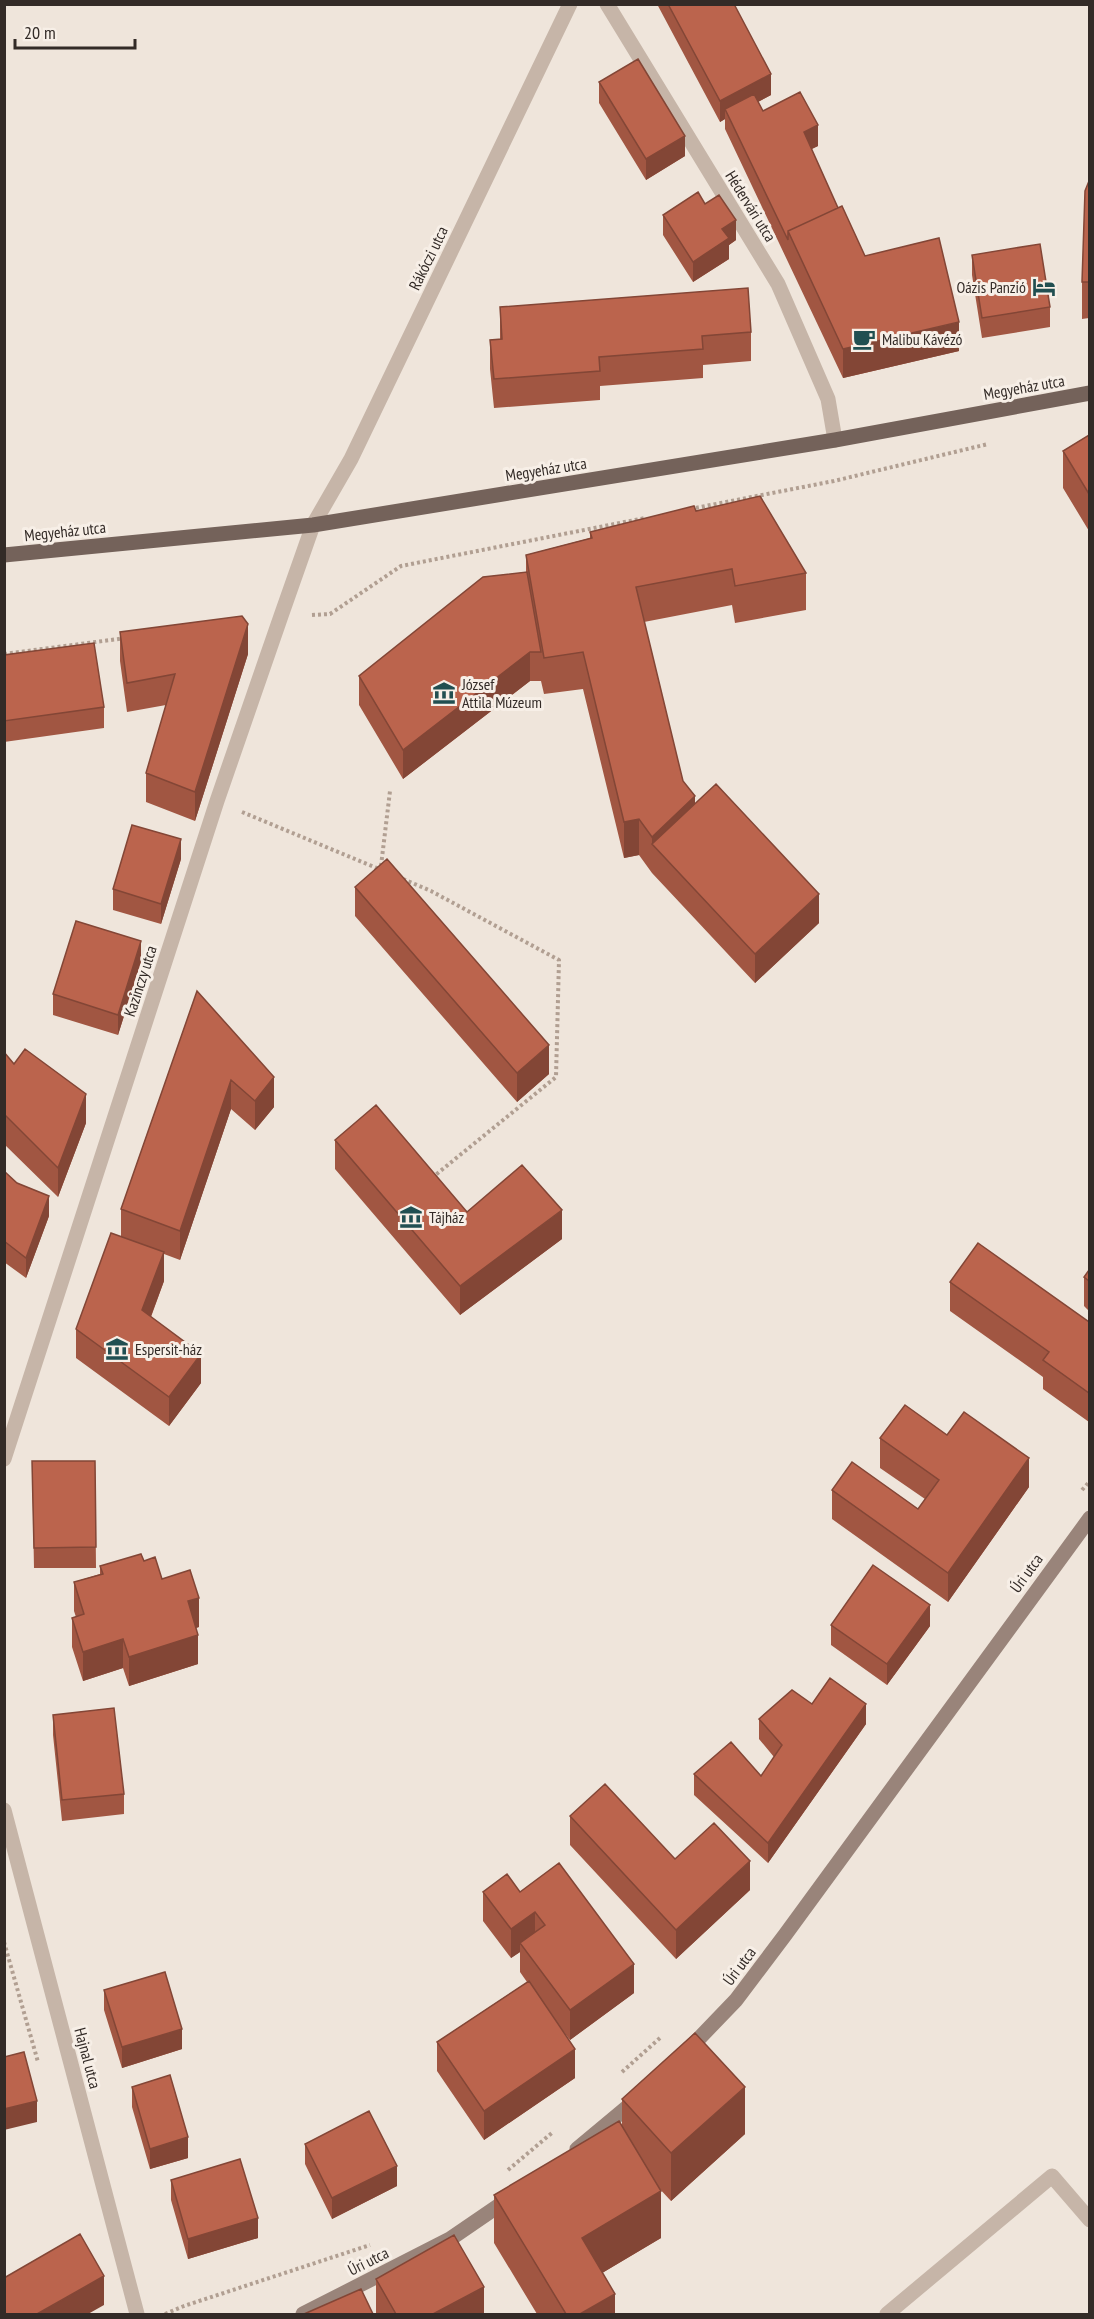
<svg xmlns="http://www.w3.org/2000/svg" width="1094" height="2319" font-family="'PT Sans Narrow',sans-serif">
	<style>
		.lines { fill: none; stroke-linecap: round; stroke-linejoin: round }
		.path { stroke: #b19f92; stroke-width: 4; stroke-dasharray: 3 3; stroke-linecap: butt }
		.lane { stroke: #c6b5a8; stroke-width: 15 }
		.street { stroke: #c6b5a8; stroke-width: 15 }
		.secondary { stroke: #99847a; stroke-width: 15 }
		.primary { stroke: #74625a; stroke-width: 15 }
		.wall { fill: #a15642 }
		.shaded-wall { fill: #834636 }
		.building { fill: #bb644d; stroke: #834636; stroke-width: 1.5 }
		.labels { text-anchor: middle; stroke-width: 6; stroke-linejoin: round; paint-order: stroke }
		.street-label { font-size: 16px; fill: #332b27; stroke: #f7efe7 }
		.poi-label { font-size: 16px; fill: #332b27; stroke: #f7efe7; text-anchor: start }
	</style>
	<rect width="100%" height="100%" fill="#efe5db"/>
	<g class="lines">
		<path class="path" d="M690,509L834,481L988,444
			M312,615L330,614L401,566L645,518
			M4,654L126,638
			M242,812L379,869
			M381,866L390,791
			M403,879L431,891L559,960L556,1077L433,1177
			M1082,1490L1090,1481
			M4,1942L38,2062
			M622,2072L661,2037
			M508,2170L553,2132
			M165,2314L184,2306L370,2245"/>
		<path class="lane" d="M887,2314L1052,2176L1090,2220"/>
		<path class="street" d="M607,4L778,284L828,399L835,440
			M4,1459L217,801L281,616L313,525L351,459L570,4
			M4,1810L137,2314"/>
		<path class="secondary" d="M687,2051L736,2000L785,1935L1090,1518
			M577,2149L637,2099
			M303,2314L450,2239L510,2198"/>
		<path class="primary" d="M4,555L313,525L835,440L1090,393"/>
	</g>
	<path class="wall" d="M657,4H734L771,95L758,102L763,111L818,146L811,149L838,208L865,256L959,351L843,378L725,129V119L720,122Z
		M599,82L685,156L646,180L599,103Z
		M1089,181V318L1082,319V282Z
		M705,204L736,240L729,245V259L693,282L663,235V215Z
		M972,255L1050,307V327L982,338L972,275Z
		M500,307L751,332V361L703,365V378L600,386V400L494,408L490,369V340L500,339Z
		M1089,435V531L1063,488V451Z
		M696,511L806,573V610L735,623L732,605L644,622L683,781L695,804L819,923L755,983L652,873L639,855L624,858L583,689L544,694L541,681H530L403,779L359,705V676L526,572V555L590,538V532Z
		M120,632L248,654L195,821L146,802V773L166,705L127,712L120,661Z
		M4,655L104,707V728L4,742Z
		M181,859L161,924L113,910V889Z
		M355,887L549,1074L517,1102L355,916Z
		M141,962L118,1035L53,1015V994Z
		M197,991L274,1107L255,1130L231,1109L180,1260L164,1254V1281L151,1317L201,1383L169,1426L76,1358V1329L121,1237V1209Z
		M4,1052L14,1064L86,1123L58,1197L4,1144Z
		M335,1140L467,1212L562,1239L460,1315L335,1169Z
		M4,1171L49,1216L26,1278L4,1262Z
		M1089,1270V1311L1084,1306V1277Z
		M950,1282L1089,1322V1422L1043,1389V1377L950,1311Z
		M947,1435L1029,1487L948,1602L832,1519V1490L918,1509L925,1499L880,1468V1438Z
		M32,1461H95L96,1568H34Z
		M144,1561L162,1579L199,1627L196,1628L198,1664L129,1686L123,1668L83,1681L72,1647V1618L76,1617L74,1611V1582L100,1574V1566Z
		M831,1625L930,1626L887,1685L831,1645Z
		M812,1704L866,1724L768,1863L694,1795V1774L761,1776L774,1757L759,1739V1719Z
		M53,1715L124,1794V1814L62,1821L53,1735Z
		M570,1816L675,1859L750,1890L676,1959L570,1845Z
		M483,1892H520L634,1993L570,2040L559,2026L575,2078L484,2140L437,2071V2042L527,1982L520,1972V1952L511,1958L483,1921Z
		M104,1990L182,2049L122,2068L104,2010Z
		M132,2087L188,2158L150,2169L132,2107Z
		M622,2099L745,2134L671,2201L658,2187L661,2238L602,2273L615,2314H537L494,2243V2195L622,2126Z
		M305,2144L397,2186L332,2219L305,2164Z
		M171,2180L258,2238L188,2259L171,2200Z
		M376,2279L484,2314H376Z"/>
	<path class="shaded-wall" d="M771,74V95L729,117L725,109V119L720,122V101Z
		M818,125V146L804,153V132Z
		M685,136V156L646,180V159Z
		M736,220V240L729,245V259L693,282V262L722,229Z
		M959,322V351L843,378V349Z
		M248,624V654L195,821V792Z
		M530,652V681L403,779V750Z
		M695,796V833L652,844V873V837Z
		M639,819V855L624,858V822Z
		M181,839V859L161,924V904Z
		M819,894V923L755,983V954Z
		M141,941V962L118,1035V1015Z
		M549,1045V1074L517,1102V1073Z
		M274,1077V1107L255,1130V1101Z
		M231,1080V1109L180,1260V1231Z
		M86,1094V1123L58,1197V1168Z
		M49,1196V1216L26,1278V1258Z
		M562,1210V1239L460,1315V1286Z
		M164,1252V1281L142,1340V1310Z
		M201,1354V1383L169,1426V1397Z
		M1029,1458V1487L948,1602V1573Z
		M199,1598V1627L188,1630V1601Z
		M930,1605V1626L887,1685V1664Z
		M198,1635V1664L129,1686V1657Z
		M123,1639V1668L83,1681V1652Z
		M866,1704V1724L768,1863V1843Z
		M750,1861V1890L676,1959V1930Z
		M535,1912V1941L520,1943V1952L511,1958V1929Z
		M634,1964V1993L570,2040V2010Z
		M6,1976V2006H4V1977Z
		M182,2029V2049L122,2068V2047Z
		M575,2049V2078L484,2140V2111Z
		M745,2087V2134L671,2201V2153Z
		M37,2101V2122L4,2130V2109Z
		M188,2137V2158L150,2169V2149Z
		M397,2166V2186L332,2219V2198Z
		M661,2191V2238L582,2285V2238Z
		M258,2218V2238L188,2259V2239Z
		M104,2276V2305L88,2314H37Z
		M484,2287V2314H433Z
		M615,2294V2314H580Z"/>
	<path class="building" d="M668,4H734L771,74L720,101Z
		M638,59L685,136L646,159L599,82Z
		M800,92L818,125L804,132L838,208L788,231V240L725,109L754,94L763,111Z
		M1089,181V282H1082L1085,191Z
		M698,192L705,204L719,195L736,220L722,229L729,238L693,262L663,215Z
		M842,206L865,256L939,238L959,322L843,349L788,231Z
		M1040,244L1050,307L982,318L972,255Z
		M748,288L751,332L702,336L703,349L599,357L600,371L494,379L490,340L502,339L500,307Z
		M1089,435V494L1063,451Z
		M760,496L806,573L735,586L732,569L636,587L683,781L695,796L652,837L639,819L624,822L583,652L544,658L526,555L592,538L590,532L694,506L696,511Z
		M527,572L541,652H530L403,750L359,676L483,577Z
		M242,616L248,624L195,792L146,773L175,674L127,683L120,632Z
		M94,643L104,707L4,721V655Z
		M716,784L819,894L755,954L652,844Z
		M132,825L181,839L161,904L113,889Z
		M387,859L549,1045L517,1073L355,887Z
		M76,921L141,941L118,1015L53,994Z
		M197,991L274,1077L255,1101L231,1080L180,1231L121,1209Z
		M25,1049L86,1094L58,1168L4,1114V1052L14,1064Z
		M376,1105L467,1212L522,1165L562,1210L460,1286L335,1140Z
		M4,1171L17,1183L49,1196L26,1258L4,1241Z
		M111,1233L164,1252L142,1310L201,1354L169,1397L76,1329Z
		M978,1243L1089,1322V1393L1043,1360L1049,1352L950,1282Z
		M1089,1270V1281L1084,1277Z
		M905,1405L947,1435L964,1412L1029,1458L948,1573L832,1490L852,1462L918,1509L939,1480L880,1438Z
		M32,1461H95L96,1547L34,1548Z
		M141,1554L144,1561L155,1557L162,1579L190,1570L199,1598L188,1601L198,1635L129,1657L123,1639L83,1652L72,1618L84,1614L74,1582L103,1574L100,1566Z
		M873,1565L930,1605L887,1664L831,1625Z
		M830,1678L866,1704L768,1843L694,1774L731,1742L761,1776L782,1745L759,1719L792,1690L812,1704Z
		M114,1708L124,1794L62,1800L53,1715Z
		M605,1784L675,1859L714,1823L750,1861L676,1930L570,1816Z
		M559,1863L634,1964L570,2010L520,1943L545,1925L535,1912L511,1929L483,1892L507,1874L520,1892Z
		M165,1972L182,2029L122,2047L104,1990Z
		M529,1981L575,2049L484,2111L437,2042Z
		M695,2033L745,2087L671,2153L622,2099Z
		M24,2052L37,2101L4,2109V2057Z
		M170,2075L188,2137L150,2149L132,2087Z
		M369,2111L397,2166L332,2198L305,2144Z
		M619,2121L661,2191L582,2238L615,2294L580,2314H566L494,2195Z
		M240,2159L258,2218L188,2239L171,2180Z
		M80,2234L104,2276L37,2314H4V2278Z
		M454,2235L484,2287L433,2314H396L376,2279Z
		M361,2289L373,2314H304Z"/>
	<defs>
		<g id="hotel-bare" transform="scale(1.8)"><path d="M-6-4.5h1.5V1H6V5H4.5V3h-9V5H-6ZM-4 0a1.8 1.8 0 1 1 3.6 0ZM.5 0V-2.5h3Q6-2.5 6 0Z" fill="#214f51" stroke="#f7efe7" stroke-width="2.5" paint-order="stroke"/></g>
		<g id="cafe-bare" transform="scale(1.8)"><path d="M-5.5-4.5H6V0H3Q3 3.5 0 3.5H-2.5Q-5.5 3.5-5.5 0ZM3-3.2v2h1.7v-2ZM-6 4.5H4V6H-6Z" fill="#214f51" stroke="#f7efe7" stroke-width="2.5" paint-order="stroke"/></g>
		<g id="museum-bare" transform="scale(1.8)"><path d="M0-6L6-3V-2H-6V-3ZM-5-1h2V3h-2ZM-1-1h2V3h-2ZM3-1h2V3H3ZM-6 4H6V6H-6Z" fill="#214f51" stroke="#f7efe7" stroke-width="2.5" paint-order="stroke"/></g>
	</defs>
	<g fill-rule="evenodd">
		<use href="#hotel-bare" x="1044" y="287"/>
		<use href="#cafe-bare" x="864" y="339"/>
		<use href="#museum-bare" x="444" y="693"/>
		<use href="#museum-bare" x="411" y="1217"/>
		<use href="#museum-bare" x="117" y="1349"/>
	</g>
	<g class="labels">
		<g class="street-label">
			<text transform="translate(751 206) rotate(58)" y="6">Hédervári utca</text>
			<text transform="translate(428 258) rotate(-64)" y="6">Rákóczi utca</text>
			<text transform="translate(1024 387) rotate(-10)" y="6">Megyeház utca</text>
			<text transform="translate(546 469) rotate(-9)" y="6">Megyeház utca</text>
			<text transform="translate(65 531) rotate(-6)" y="6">Megyeház utca</text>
			<text transform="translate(140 981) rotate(-72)" y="6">Kazinczy utca</text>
			<text transform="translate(1026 1573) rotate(-54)" y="6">Úri utca</text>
			<text transform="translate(739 1966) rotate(-53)" y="6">Úri utca</text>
			<text transform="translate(88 2058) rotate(75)" y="6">Hajnal utca</text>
			<text transform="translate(368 2261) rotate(-27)" y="6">Úri utca</text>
		</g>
		<g class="poi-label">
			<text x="1026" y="293" text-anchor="end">Oázis Panzió</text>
			<text x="882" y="345">Malibu Kávézó</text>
			<text x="462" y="690">József<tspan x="462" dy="18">Attila Múzeum</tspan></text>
			<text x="429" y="1223">Tájház</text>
			<text x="135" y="1355">Espersit-ház</text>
		</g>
	</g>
	<rect width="1094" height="2319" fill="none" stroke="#332b27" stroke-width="12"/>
	<path d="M15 39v9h120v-9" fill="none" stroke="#332b27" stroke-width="3"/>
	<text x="24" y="39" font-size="18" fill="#332b27" stroke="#f7efe7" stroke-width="4.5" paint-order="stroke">20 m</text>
</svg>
